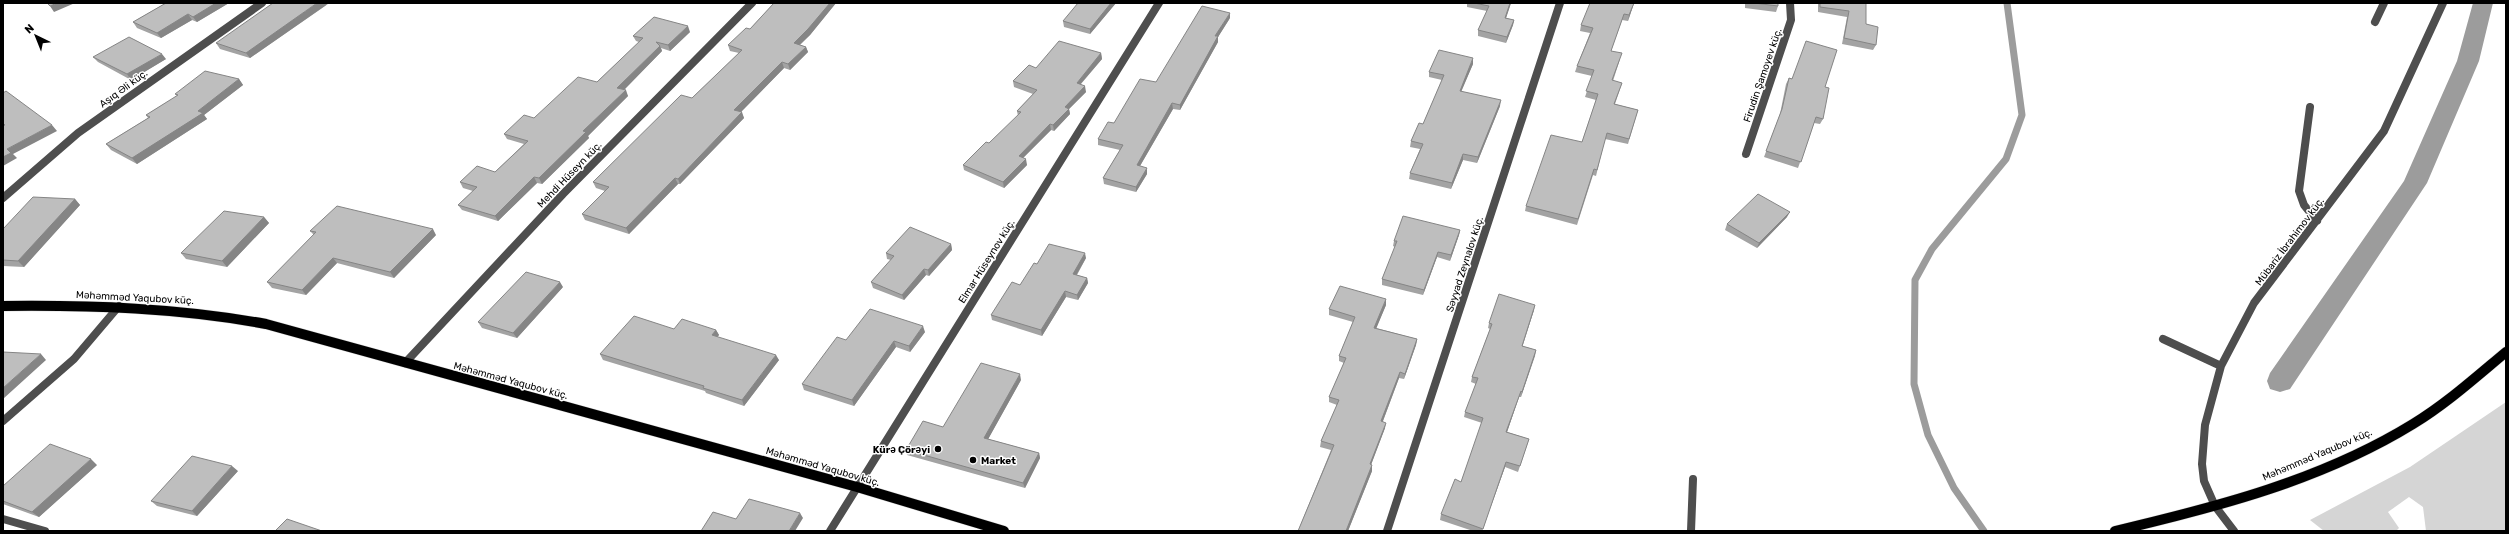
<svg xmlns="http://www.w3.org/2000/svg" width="2509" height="534" font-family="Rubik,sans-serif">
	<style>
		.green { fill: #d5d5d5 }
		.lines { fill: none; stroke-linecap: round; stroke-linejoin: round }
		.stream { stroke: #9c9c9c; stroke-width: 7 }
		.canal { fill: #9c9c9c; fill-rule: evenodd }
		.primary-casing { stroke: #dbdbdb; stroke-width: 11 }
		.minor { stroke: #4e4e4e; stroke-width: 8 }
		.primary { stroke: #000; stroke-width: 10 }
		.wall { fill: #a3a3a3 }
		.shaded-wall { fill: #858585 }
		.building { fill: #bebebe; stroke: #858585 }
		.poi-dot { fill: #000; stroke: #fff; stroke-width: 1.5 }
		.labels { text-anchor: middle; stroke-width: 3; stroke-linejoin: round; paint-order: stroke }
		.street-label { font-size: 10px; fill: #000; stroke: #fff }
		.poi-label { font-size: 10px; font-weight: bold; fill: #000; stroke: #fff; text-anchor: end }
	</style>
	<rect width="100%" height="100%" fill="#fff"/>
	<path class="green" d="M2506,402V531H2426L2423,507L2409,497L2388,512L2399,528L2396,531H2324L2310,520L2410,467Z"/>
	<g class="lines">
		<path class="stream" d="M1984,531L1954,488L1928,435L1914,384L1915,280L1932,249L2006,159L2022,115L2007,3"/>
		<path class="canal" d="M2473,3H2493L2479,61L2427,183L2290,389L2280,392L2270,389L2267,381L2270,373L2404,181L2457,61Z"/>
		<g class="primary-casing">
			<path id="primary" d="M3,306C92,305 179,308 266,324L857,487L1004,531
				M2115,531C2217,507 2322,480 2413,424C2446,404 2476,377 2506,352"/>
		</g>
		<path class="minor" d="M2375,22L2384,3
			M2310,107L2299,191L2304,205L2317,221
			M1746,154L1791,20L1790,3
			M3,198L78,133L262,3
			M2163,339L2221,366
			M405,363L563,194L752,3
			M3,421L74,359L119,306
			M3,519L45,531
			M830,531L1159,3
			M1387,531L1560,3
			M1691,531L1693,479
			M2234,531L2215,506L2204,481L2202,464L2205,425L2221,366L2254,303L2384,131L2443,3"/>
		<use href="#primary" class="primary"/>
	</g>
	<path class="wall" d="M166,3H229L197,22L192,20L161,38L137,28L133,22Z
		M774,3H836L810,35L800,45L806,47L808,52L790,70L784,68L741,112L744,118L680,184H678L629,234L585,220L582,214L605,191L596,188L593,182L692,98L739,53L730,51L728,45L750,29Z
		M1116,3L1090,34L1064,27L1063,21Z
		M1467,3H1511L1506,18L1514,20L1513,25L1506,43L1478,36V30L1487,11L1467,7Z
		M1634,3L1628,21L1622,20L1611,51L1620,59L1613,81L1622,83L1615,104L1638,110L1628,144L1605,139L1596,176L1593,175L1577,225L1525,211L1526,206L1582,142L1596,100L1585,97L1592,76L1575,72L1577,66L1590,33L1580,31L1581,25Z
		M1745,3H1778V6L1776,12L1745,8Z
		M1818,3H1866V24L1876,45L1873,50L1842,44L1847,17L1818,12Z
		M328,4L250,58L220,49L216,43Z
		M1230,18L1218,37V42L1180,110L1173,109L1140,166L1147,174L1136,192L1104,184L1103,178L1120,150L1098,145V139L1114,123L1156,82Z
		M690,32L670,51L661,48L662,51L624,90L628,96L588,136L589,138L542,184L537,183L498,221L462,210L458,205L473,191L463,188L460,182L495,172L524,144L507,139L504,134L534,118L597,82L639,42L636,41L633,36Z
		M1101,53L1102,59L1081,84L1086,92L1069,109L1070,114L1054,131L1051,130L1023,158L1027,165L1004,188L964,170L963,165L989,143L1018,116L1017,111L1033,94L1014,87L1013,81L1036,68Z
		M93,57L166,59L131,80L98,62Z
		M1473,64L1461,91L1500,106L1477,163L1463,160L1451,189L1409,179L1410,173L1420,149L1410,147L1411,141L1423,124L1442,80L1429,77V72Z
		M1789,78L1825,87L1823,119L1820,124L1814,123L1798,168L1764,157L1780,114L1786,84Z
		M239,79L243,85L204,115L207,119L137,164L111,150L106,144L148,118L146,115L177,96L175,94Z
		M75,199L80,205L24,267L3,266V229Z
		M264,217L269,223L227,267L186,259L181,253Z
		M1787,217L1757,248L1725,230L1727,224Z
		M1460,230L1459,235L1450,261L1437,257L1423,295L1382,285V279L1395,247L1393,246L1394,241Z
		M310,231L436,235L394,278L337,263L306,295L272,288L267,282L314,235Z
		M951,244L952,250L929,276L926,275L904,300L873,288L871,282L891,260L887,259L886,253Z
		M1086,258L1077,275L1087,278L1088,283L1078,300L1066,297L1042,336L992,320L991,315L1020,285L1037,264Z
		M563,287L517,338L482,328L478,322Z
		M1386,305L1376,328L1417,339L1416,345L1404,379L1399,378L1383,421L1385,428L1371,465L1372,471L1348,531H1298L1331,450L1320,447L1321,441L1337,405L1329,402V397L1344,363L1339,361V356L1353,322L1329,315V309Z
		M1534,310L1522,346L1536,350L1521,397H1519L1507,432L1529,439L1518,472L1505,467L1482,531H1473L1440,520L1441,514L1461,482L1482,423L1464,417L1465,412L1476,384L1471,382L1472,377L1490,329L1488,328L1489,323Z
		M674,329L716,330L719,335L717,337L779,360L744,406L706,393L705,391L603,360L600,354Z
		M925,332L910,352L896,347L854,406L804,390L802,384L846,340Z
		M1021,380L988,439L1039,453L1040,458L1025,488L907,455L906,450Z
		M97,465L39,517L3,504V486Z
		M238,471L197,516L157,506L151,501Z"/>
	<path class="shaded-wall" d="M57,3H75L54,12L50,6Z
		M216,3H229L197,22L193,17Z
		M317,3H329L250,58L246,53Z
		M830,3H836L810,35L796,48L794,43Z
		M1111,3H1116L1090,34V29Z
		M1510,3H1511L1504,24L1505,18Z
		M1634,3L1628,21L1629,15Z
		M1230,13V18L1218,37V42L1180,110V105L1215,36Z
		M188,14L192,20L161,38L157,33Z
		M1514,20L1513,25L1506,43L1507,37Z
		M688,26L690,32L670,51L668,45Z
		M660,46L662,51L620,94L617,88Z
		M806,47L808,52L790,70L788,64Z
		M1101,53L1102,59L1077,88V83Z
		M162,54L166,59L131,80L127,74Z
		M1473,58V64L1459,97L1460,91Z
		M782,62L784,68L737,116L734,110Z
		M239,79L243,85L204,115L207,119L137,164L132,158L198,111Z
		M1085,86L1086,92L1069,109L1070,114L1054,131L1053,125L1065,107Z
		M626,90L628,96L588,136L589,138L542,184L539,178L583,131Z
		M1501,100L1500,106L1477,163L1478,157Z
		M1172,103L1173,109L1137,171V165Z
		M742,112L744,118L680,184L678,179Z
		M1050,124L1051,130L1020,161L1019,156Z
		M52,125L57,131L13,154L17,158L3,166V157L7,149Z
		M1463,154V160L1451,189L1452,183Z
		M1026,159L1027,165L1004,188L1003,182Z
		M1147,168V174L1136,192V187Z
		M534,177L537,183L498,221L495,216Z
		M675,178L678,184L629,234L626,228Z
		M75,199L80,205L24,267L18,261Z
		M1790,212L1787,217L1757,248L1759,243Z
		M264,217L269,223L227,267L222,261Z
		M433,229L436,235L394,278L390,272Z
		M1460,230L1459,235L1450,261L1451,255Z
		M951,244L952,250L929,276L928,270Z
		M1438,252L1437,257L1423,295L1424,290Z
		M1085,253L1086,258L1074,279L1073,274Z
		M333,258L337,263L306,295L302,290Z
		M924,269L926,275L904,300L902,295Z
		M1087,278L1088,283L1078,300L1077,295Z
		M560,282L563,287L517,338L513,333Z
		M1065,291L1066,297L1042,336L1041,330Z
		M1386,299V305L1374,334V328Z
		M1535,305L1534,310L1521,351L1522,346Z
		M923,326L925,332L910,352L909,346Z
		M716,330L719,335L714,341L712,335Z
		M1417,339L1416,345L1404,379L1405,374Z
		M894,341L896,347L854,406L852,400Z
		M1536,350L1535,356L1521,397L1522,392Z
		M41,354L46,360L3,399V388Z
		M776,355L779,360L744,406L742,400Z
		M1400,372L1399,378L1381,426V421Z
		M1020,374L1021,380L986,443L984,438Z
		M1521,391L1519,397L1505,438L1506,432Z
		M1386,423L1385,428L1369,470L1370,464Z
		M1039,453L1040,458L1025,488L1023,483Z
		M91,459L97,465L39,517L32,512Z
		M1506,462L1505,467L1482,531L1483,529Z
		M1372,465V471L1348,531H1346Z
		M232,466L238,471L197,516L192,511Z
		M800,513L803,518L795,531H789Z"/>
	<path class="building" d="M47,3H57L50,6Z
		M166,3H216L193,17L188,14L157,33L133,22Z
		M273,3H317L246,53L216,43Z
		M774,3H830L808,29L794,43L806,47L788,64L782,62L734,110L742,112L678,179L675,178L626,228L582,214L609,187L593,182L681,95L692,98L742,50L728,45L746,28L750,29Z
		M1078,3H1111L1090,29L1063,21Z
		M1474,3H1510L1505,18L1514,20L1507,37L1478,30L1489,6Z
		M1590,3H1634L1629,15L1624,14L1611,51L1622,53L1612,80L1622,83L1614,104L1638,110L1629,139L1607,133L1597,170L1594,169L1578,219L1526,206L1551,135L1582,142L1598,94L1586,91L1594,70L1577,66L1593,28L1581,25Z
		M1754,3H1778V6Z
		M1820,3H1866V24L1878,27L1876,45L1844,38L1849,11L1820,7Z
		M1202,6L1230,13L1215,36H1218L1180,105L1172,103L1137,165L1147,168L1136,187L1103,178L1123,145L1098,139L1108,122L1114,123L1140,79L1156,82Z
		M654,17L688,26L668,45L656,42L660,46L617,88L626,90L583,131L586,132L539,178L534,177L495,216L458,205L477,187L460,182L477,166L495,172L528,141L504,134L524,115L534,118L578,77L597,82L643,38L633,36Z
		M129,37L162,54L127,74L93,57Z
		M1059,41L1101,53L1077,83L1085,86L1065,107L1069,109L1053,125L1050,124L1019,156L1026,159L1003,182L963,165L986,142L989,143L1021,112L1017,111L1037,90L1013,81L1029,65L1036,68Z
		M1806,41L1837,50L1825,87L1829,88L1823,119L1816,117L1801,162L1766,151L1782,109L1789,78L1792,79Z
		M1439,50L1473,58L1460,91L1501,100L1478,157L1463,154L1452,183L1410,173L1423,144L1411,141L1419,123L1423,124L1444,75L1429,72Z
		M205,71L239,79L198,111L203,113L132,158L106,144L150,117L146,115L178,95L175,94Z
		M6,91L52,125L7,149L11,153L3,157V126L5,125L3,123V93Z
		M1758,194L1790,212L1759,243L1727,224Z
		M33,197L75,199L18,261L3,260V229Z
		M337,206L433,229L390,272L333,258L302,290L267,282L316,232L310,231Z
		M224,211L264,217L222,261L181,253Z
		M1403,216L1460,230L1451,255L1438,252L1424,290L1382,279L1397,241H1394Z
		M910,227L951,244L928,270L924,269L902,295L871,282L894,256L886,253Z
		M1049,244L1085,253L1073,274L1087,278L1077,295L1065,291L1041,330L991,315L1012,282L1020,285L1034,263L1037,264Z
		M526,272L560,282L513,333L478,322Z
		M1340,286L1386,299L1374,328L1417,339L1405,374L1400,372L1381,421L1386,423L1370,464L1372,465L1346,531H1298L1334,445L1321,441L1339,400L1329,397L1346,358L1339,356L1355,317L1329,309Z
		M1499,294L1535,305L1522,346L1536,350L1522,392L1521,391L1506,432L1529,439L1520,466L1506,462L1483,529L1441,514L1455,479L1461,482L1483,418L1465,412L1478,378L1472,377L1492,324L1489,323Z
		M870,309L923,326L909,346L894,341L852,400L802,384L837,337L846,340Z
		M634,316L674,329L682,319L716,330L712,335L776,355L742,400L703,388L704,386L600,354Z
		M3,352L41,354L3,388Z
		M981,363L1020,374L984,438L1039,453L1023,483L906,450L923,421L943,427Z
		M50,444L91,459L32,512L3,501V486Z
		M192,456L232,466L192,511L151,501Z
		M749,499L800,513L789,531H701L713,512L736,519Z
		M287,519L322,531H275Z"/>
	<g class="poi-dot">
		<circle cx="938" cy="449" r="4"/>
		<circle cx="973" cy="460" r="4"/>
	</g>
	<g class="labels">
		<g class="street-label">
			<text transform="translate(1762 75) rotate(-71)" y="4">Firudin Şamoyev küç.</text>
			<text transform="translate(123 88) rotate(-36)" y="4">Aşıq Əli küç.</text>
			<text transform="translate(569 174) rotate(-46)" y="4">Mehdi Hüseyn küç.</text>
			<text transform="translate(2289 241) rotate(-53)" y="4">Mübariz İbrahimov küç.</text>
			<text transform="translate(986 261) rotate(-58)" y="4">Elmar Hüseynov küç.</text>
			<text transform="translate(1464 264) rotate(-72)" y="4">Səyyad Zeynalov küç.</text>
			<text transform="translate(135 297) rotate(3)" y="4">Məhəmməd Yaqubov küç.</text>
			<text transform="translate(511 380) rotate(15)" y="4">Məhəmməd Yaqubov küç.</text>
			<text transform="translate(2317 454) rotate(-23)" y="4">Məhəmməd Yaqubov küç.</text>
			<text transform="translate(823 466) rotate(16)" y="4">Məhəmməd Yaqubov küç.</text>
		</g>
		<g class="poi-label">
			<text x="930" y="453">Kürə Çörəyi</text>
			<text x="981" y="464" text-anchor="start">Market</text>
		</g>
	</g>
	<rect width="2509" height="534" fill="none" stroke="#000000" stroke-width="8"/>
	<g transform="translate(36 36) rotate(317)" stroke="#ffffff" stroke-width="3" paint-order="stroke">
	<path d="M0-3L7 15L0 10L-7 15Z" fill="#000000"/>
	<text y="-6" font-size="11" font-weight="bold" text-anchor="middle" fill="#000000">N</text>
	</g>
</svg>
